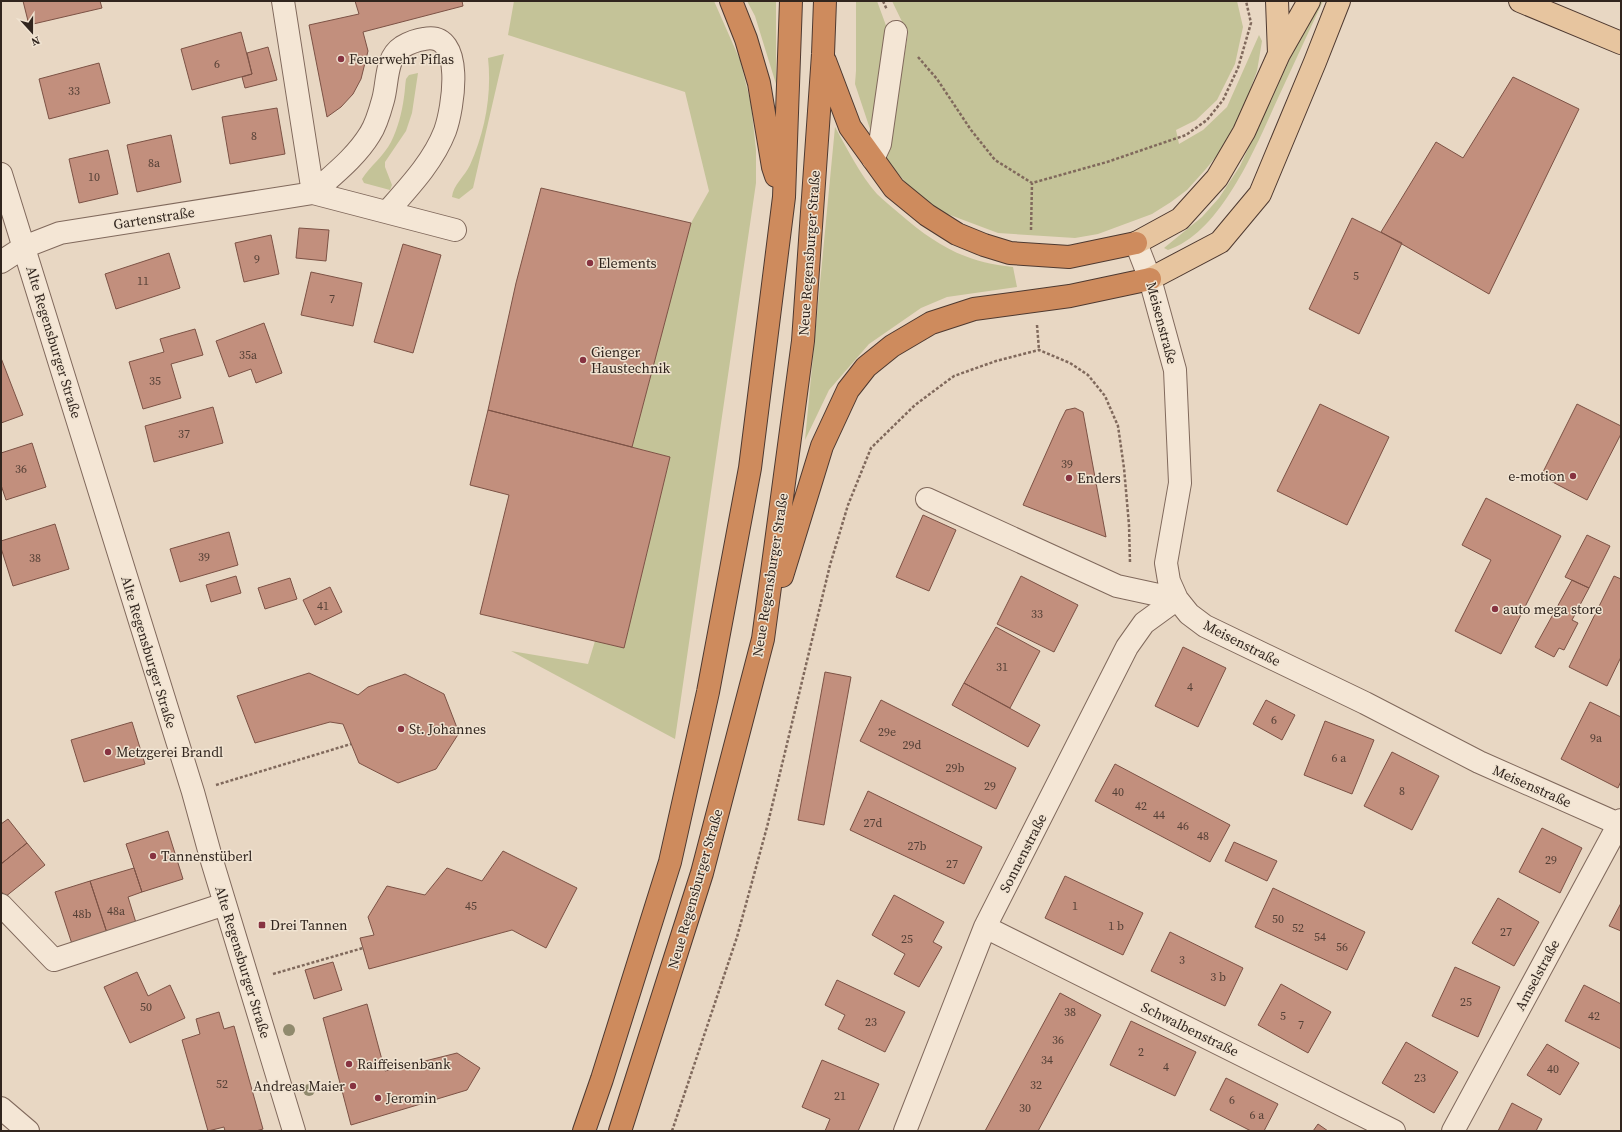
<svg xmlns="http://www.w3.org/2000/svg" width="1622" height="1132" font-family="'Source Serif 4',serif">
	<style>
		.green { fill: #c4c398 }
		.building { fill: #c28f7d; stroke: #7c5245 }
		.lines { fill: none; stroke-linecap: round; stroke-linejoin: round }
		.minor-casing { stroke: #80695c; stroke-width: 24 }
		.major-casing { stroke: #4e3930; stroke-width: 24 }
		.highway-casing { stroke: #4e3930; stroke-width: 24 }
		.path { stroke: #80695c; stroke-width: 2.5; stroke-dasharray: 3 2; stroke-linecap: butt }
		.minor { stroke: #f4e6d5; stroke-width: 22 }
		.major { stroke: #e7c59f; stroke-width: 22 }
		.highway { stroke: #ce8b5d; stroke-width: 22 }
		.tree { fill: #908a6d }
		.poi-dot { fill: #873341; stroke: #f0e3d1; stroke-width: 1.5 }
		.labels { text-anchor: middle; stroke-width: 3; stroke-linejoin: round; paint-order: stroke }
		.number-label { font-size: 12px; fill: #554036 }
		.poi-label { font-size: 14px; fill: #31251e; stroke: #f0e3d1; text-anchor: start }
		.street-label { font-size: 14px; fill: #31251e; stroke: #f0e3d1 }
	</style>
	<rect width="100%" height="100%" fill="#e8d7c3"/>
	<path class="green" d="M514,1H714L740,60L751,104L756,150V183L675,739L511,651L588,664L595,641L624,648L670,457L632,447L691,223L709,191L685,92L508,35Z
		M747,1H776V84L755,16Z
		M856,1H877L888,31L877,127L871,132L855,84L856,71Z
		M892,1H1237L1243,27L1235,64L1217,100L1196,120L1176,130L1179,144L1203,130L1227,107L1259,35L1262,41L1257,71L1240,117L1224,147L1205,170L1187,190L1171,202L1152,214L1098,234L1075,238L998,233L942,212L910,188L886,159L893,123L908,34Z
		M1317,1H1323C1308,33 1293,66 1278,98C1256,146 1222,232 1168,250L1164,248L1202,217L1219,198L1240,166Z
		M504,54L473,188L459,199L452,197C453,185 465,176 470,165C485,132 492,94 488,58Z
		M418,73L412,113L406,131L385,162V167L392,185L390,190L364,183L362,179C370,166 384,156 391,142C398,128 402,112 404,97C405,91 405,85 406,79L409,75Z
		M835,127C847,148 860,175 877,194C884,201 892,207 900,214C936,245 964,262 1013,267L1017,287L947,297L921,308L869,344L829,390L805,440Z"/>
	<path class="building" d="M23,1H100L102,8L29,25Z
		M355,1H462L463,6L363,32L368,51L361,79L353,94L341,107L327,117L309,25L359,14Z
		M241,32L252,74L192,90L181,49Z
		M268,47L277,80L245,88L242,77L252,74L247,53Z
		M99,63L110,103L49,119L39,79Z
		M1513,77L1579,109L1489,294L1381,232L1436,142L1463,158Z
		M277,108L285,154L230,164L222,117Z
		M171,135L181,182L137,192L127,145Z
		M108,150L118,194L79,203L69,159Z
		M541,188L691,223L632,447L488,410L516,283Z
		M1352,218L1402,243L1359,334L1309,309Z
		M299,228L329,230L326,261L296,258Z
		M271,235L279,274L244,282L235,243Z
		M403,244L441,255L413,353L374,342Z
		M169,253L180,288L116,309L105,274Z
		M311,272L362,283L353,326L301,315Z
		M264,323L282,373L256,383L251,369L229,377L216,341Z
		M195,329L203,355L171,364L181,398L143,409L129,362L164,352L160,339Z
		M1,358L23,415L1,423Z
		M1320,404L1389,437L1347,525L1277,491Z
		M1577,404L1621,426V434L1587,500L1541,476Z
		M213,407L223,443L154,462L145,426Z
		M1075,408L1083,412L1106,537L1023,505L1060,422L1066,410Z
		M488,410L670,457L624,648L480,614L509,495L470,485Z
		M32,443L46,487L6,500L1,485V453Z
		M1486,498L1561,536L1501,654L1455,631L1491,560L1462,545Z
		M923,515L956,530L929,591L896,577Z
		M55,524L69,569L13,586L1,548V541Z
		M229,532L238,565L180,582L170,549Z
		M1587,535L1610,546L1589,588L1565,577Z
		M236,576L241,593L211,602L206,585Z
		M1021,576L1078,605L1054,652L997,624Z
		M1614,576L1621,579V657L1607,686L1569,667Z
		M290,578L297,599L265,609L258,588Z
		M1572,580L1589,588L1572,620L1578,623L1564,650L1559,648L1554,657L1535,647Z
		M330,587L342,612L315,625L303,600Z
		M996,627L1040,651L1010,708L964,683Z
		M1183,647L1226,668L1198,727L1155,706Z
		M825,672L851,677L824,825L798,820Z
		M309,673L358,695L368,687L405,674L444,694L459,733L436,769L398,783L359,763L343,724L330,722L255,743L237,696Z
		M964,683L1040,725L1028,747L952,705Z
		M881,700L1016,768L996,809L860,741Z
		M1266,700L1295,715L1282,740L1253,724Z
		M1590,702L1621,717V781L1618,788L1561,759Z
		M1325,721L1374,740L1352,794L1304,775Z
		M132,722L145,764L84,782L71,740Z
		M1392,752L1439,776L1412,830L1364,806Z
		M1115,764L1230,825L1210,862L1095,801Z
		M868,791L982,847L964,884L850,830Z
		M8,819L27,843L1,864V824Z
		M1542,828L1582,848L1560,893L1519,872Z
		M168,831L183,879L142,892L126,844Z
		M1234,842L1277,861L1267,881L1225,861Z
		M27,843L45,865L5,897L1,891V864Z
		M503,851L577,888L546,948L512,930L369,969L360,938L374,935L368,917L387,886L425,895L447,868L482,881Z
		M134,868L142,892L128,897L137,926L108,936L90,881Z
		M1065,876L1143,913L1123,955L1045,918Z
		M90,881L108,936L73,947L55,892Z
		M1273,888L1365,932L1347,970L1255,927Z
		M894,895L944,922L933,942L942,947L919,987L894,974L905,954L872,935Z
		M1498,898L1539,922L1514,966L1472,943Z
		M1621,903V931L1609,926Z
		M1170,932L1243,968L1225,1006L1151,971Z
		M333,962L342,990L314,999L305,970Z
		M1455,967L1500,987L1478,1037L1432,1016Z
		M137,972L148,996L170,985L185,1018L130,1043L104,987Z
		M837,980L905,1012L885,1052L838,1029L845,1015L825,1005Z
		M1281,984L1331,1012L1308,1053L1258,1025Z
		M1584,985L1621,1004V1049L1565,1021Z
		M1060,993L1101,1015L1038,1131H985Z
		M367,1004L385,1071L457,1053L480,1068L467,1090L351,1125L323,1018Z
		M219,1012L224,1029L234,1026L263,1129L256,1131H225L224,1127L208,1131L182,1040L200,1034L196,1019Z
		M1131,1021L1196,1052L1175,1096L1110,1065Z
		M1406,1042L1458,1072L1434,1113L1382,1083Z
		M1547,1044L1579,1063L1560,1095L1527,1075Z
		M822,1060L879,1084L858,1131H825L830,1119L802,1107Z
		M1226,1078L1278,1104L1264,1131H1251L1210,1110Z
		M1512,1103L1542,1119L1536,1131H1498Z
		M1318,1124L1328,1131H1313Z"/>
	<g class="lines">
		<g class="minor-casing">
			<path id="minor" d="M283,1L313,193
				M873,159L880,144L896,32
				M1,174L193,792L212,861L294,1131
				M313,193C334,174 356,157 370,134C376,125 380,111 383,100C388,83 385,58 402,47C409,43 416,40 424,39C466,30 453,109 445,131C433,162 409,187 387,212
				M1136,243L1150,279L1175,370L1180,483L1166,563L1169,581L1177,599L1189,614L1205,626L1365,703L1479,762L1621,825
				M1,262L24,247L60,233L313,193L455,230
				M927,499L1117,586L1177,599
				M1,905L54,960L225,904
				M985,927L1394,1131
				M1,1108L28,1131
				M905,1131L985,927L1127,647L1144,623L1177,599
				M1453,1131L1621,820"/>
		</g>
		<g class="major-casing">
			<path id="major" d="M1277,1L1279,54
				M1520,1L1621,43
				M1136,243L1180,219L1217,178L1244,132L1279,54L1309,1
				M1150,279L1220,242L1260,194L1315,62L1339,1"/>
		</g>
		<g class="highway-casing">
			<path id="highway" d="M731,1L746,39L759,83L773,167L776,176
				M825,61L850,127L894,188L927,215L957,234L984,245L1010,253L1069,257L1136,243
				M782,576L822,446L848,390L866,367L892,346L931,323L974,309L1070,296L1150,279
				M584,1131L602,1079L670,862L708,692L750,468L784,197L791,1
				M620,1131L702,873L763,639L803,341L823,54L825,1"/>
		</g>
		<path class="path" d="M883,1L887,10
			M918,57L937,79L971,130L995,160L1032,183L1107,162L1186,135L1207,120L1223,100L1238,68L1251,23L1246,1
			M1031,230L1032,183
			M1037,325L1039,350
			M216,785L351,744
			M273,974L363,948
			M672,1131L737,937L767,827L830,565L848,505L871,448L915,405L954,376L996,361L1039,350L1070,363L1088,375L1105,396L1118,426L1124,468L1129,525L1130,563"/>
		<use href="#minor" class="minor"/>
		<use href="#major" class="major"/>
		<use href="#highway" class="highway"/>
	</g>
	<g class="tree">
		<circle cx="289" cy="1030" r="6"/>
		<circle cx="309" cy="1090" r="6"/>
	</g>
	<g class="poi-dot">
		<circle cx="341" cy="59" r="4"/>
		<circle cx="590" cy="263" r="4"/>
		<circle cx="583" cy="360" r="4"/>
		<circle cx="1573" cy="476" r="4"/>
		<circle cx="1069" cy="478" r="4"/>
		<circle cx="1495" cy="609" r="4"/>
		<circle cx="401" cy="729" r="4"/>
		<circle cx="108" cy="752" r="4"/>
		<circle cx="153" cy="856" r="4"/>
		<rect x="258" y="921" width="8" height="8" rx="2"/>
		<circle cx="349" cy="1064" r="4"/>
		<circle cx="353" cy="1086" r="4"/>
		<circle cx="378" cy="1098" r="4"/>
	</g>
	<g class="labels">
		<g class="number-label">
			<text x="217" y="68">6</text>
			<text x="74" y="95">33</text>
			<text x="254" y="140">8</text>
			<text x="154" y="167">8a</text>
			<text x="94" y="181">10</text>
			<text x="257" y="263">9</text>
			<text x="1356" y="280">5</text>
			<text x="143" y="285">11</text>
			<text x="332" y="303">7</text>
			<text x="248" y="359">35a</text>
			<text x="155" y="385">35</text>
			<text x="184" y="438">37</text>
			<text x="1067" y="468">39</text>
			<text x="21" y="473">36</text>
			<text x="204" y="561">39</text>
			<text x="35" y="562">38</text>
			<text x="323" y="610">41</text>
			<text x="1037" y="618">33</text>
			<text x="1002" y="671">31</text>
			<text x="1190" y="691">4</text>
			<text x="1274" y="724">6</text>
			<text x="887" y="736">29e</text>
			<text x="1596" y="742">9a</text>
			<text x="912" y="749">29d</text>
			<text x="1339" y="762">6 a</text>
			<text x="955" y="772">29b</text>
			<text x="990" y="790">29</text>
			<text x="1402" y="795">8</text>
			<text x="1118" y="796">40</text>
			<text x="1141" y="810">42</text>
			<text x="1159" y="819">44</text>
			<text x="873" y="827">27d</text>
			<text x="1183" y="830">46</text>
			<text x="1203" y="840">48</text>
			<text x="917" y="850">27b</text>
			<text x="1551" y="864">29</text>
			<text x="952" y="868">27</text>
			<text x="471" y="910">45</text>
			<text x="1075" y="910">1</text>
			<text x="116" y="915">48a</text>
			<text x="82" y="918">48b</text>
			<text x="1278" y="923">50</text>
			<text x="1116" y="930">1 b</text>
			<text x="1298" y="932">52</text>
			<text x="1506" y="936">27</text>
			<text x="1320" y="941">54</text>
			<text x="907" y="943">25</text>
			<text x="1342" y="951">56</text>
			<text x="1182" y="964">3</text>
			<text x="1218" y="981">3 b</text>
			<text x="1466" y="1006">25</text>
			<text x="146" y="1011">50</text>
			<text x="1070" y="1016">38</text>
			<text x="1283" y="1020">5</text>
			<text x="1594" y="1020">42</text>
			<text x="871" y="1026">23</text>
			<text x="1301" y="1029">7</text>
			<text x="1058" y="1044">36</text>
			<text x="1141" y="1056">2</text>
			<text x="1047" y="1064">34</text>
			<text x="1166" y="1071">4</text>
			<text x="1553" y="1073">40</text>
			<text x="1420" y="1082">23</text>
			<text x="222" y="1088">52</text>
			<text x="1036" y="1089">32</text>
			<text x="840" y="1100">21</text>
			<text x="1232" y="1104">6</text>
			<text x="1025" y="1112">30</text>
			<text x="1257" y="1119">6 a</text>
		</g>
		<g class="poi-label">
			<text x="349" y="64">Feuerwehr Piflas</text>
			<text x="598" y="268">Elements</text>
			<text x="591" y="357">Gienger<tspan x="591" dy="16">Haustechnik</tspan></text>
			<text x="1565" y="481" text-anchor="end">e-motion</text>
			<text x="1077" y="483">Enders</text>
			<text x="1503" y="614">auto mega store</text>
			<text x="409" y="734">St. Johannes</text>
			<text x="116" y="757">Metzgerei Brandl</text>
			<text x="161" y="861">Tannenstüberl</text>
			<text x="270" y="930">Drei Tannen</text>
			<text x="357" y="1069">Raiffeisenbank</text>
			<text x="345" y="1091" text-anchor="end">Andreas Maier</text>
			<text x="386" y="1103">Jeromin</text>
		</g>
		<g class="street-label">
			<text transform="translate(154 218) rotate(-9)" y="5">Gartenstraße</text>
			<text transform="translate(809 253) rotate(-86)" y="5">Neue Regensburger Straße</text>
			<text transform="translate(1162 323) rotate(75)" y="5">Meisenstraße</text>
			<text transform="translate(54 342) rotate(73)" y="5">Alte Regensburger Straße</text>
			<text transform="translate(770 575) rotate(-81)" y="5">Neue Regensburger Straße</text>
			<text transform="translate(1242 643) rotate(27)" y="5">Meisenstraße</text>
			<text transform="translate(149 652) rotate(73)" y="5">Alte Regensburger Straße</text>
			<text transform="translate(1532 786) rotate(24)" y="5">Meisenstraße</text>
			<text transform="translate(1023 853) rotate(-63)" y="5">Sonnenstraße</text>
			<text transform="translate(695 889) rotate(-74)" y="5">Neue Regensburger Straße</text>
			<text transform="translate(243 962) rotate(73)" y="5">Alte Regensburger Straße</text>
			<text transform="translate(1537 975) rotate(-62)" y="5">Amselstraße</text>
			<text transform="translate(1190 1029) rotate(26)" y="5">Schwalbenstraße</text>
		</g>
	</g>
	<rect width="1622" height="1132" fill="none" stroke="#31251e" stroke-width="4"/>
	<g transform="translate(32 32) rotate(159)" stroke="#f0e3d1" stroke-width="3" paint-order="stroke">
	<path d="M0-3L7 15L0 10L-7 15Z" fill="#31251e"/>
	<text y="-6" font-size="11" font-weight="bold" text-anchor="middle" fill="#31251e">N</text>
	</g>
</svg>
